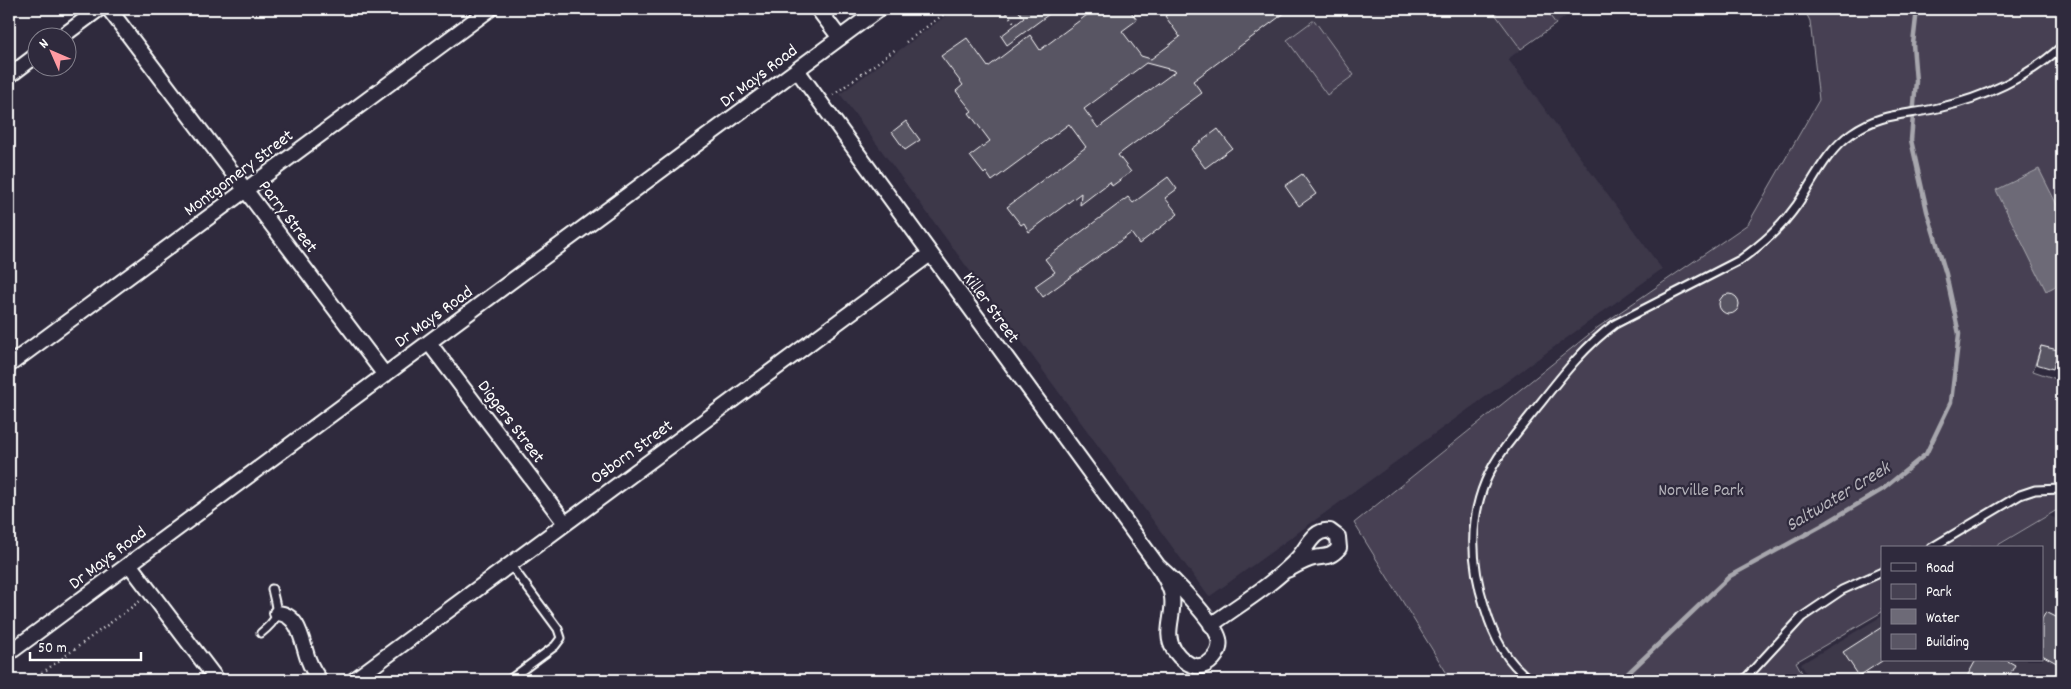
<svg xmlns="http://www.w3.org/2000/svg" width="2071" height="689" font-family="Dekko,sans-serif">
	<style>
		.built { fill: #3c3749 }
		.green { fill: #464152; stroke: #a2a0a8 }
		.water { fill: #6d6a77; stroke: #a7a6ad }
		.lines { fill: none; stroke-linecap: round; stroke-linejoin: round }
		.stream { stroke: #a7a6ad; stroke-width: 4.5 }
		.building { fill: #595564; stroke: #fff; fill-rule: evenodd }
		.service-casing { stroke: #fff; stroke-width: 11 }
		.minor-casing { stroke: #fff; stroke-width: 18 }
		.path { stroke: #fff; stroke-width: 2.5; stroke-dasharray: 1 4; stroke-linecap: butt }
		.service { stroke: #2f2a3d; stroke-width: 7 }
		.minor { stroke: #2f2a3d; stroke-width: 14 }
		.labels { text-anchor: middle; stroke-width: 4.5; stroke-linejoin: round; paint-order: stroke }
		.street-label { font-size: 18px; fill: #fff; stroke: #2f2a3d }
		.park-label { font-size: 18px; fill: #b5b3ba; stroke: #2f2a3d }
		.water-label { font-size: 19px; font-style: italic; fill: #b6b4bb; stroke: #2f2a3d }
	</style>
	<rect width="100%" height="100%" fill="#2f2a3d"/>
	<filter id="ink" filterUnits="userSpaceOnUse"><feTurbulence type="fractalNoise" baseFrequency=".02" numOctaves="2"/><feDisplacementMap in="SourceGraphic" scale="10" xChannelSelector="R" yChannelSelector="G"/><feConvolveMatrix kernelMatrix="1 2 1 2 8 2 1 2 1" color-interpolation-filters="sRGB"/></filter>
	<g filter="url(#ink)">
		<path class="built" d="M955,9H1576L1508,59L1662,269L1209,597L840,94Z
			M2049,515L2062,522V680H1810L1801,664L1882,616V660H2042V548H1996Z"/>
		<path class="green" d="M1502,9H1545L1556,24L1521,49L1495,14Z
			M1804,9H2062V352L2041,346L2033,371L2062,381V507L1993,548H1882V612L1796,662L1806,680H1451L1354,523L1597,328L1748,224L1819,100L1810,21Z
			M1314,20L1354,75L1327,95L1287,40Z"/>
		<path class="water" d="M2039,169L2062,215V283L2046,291L1996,190Z"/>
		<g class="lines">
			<path class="stream" d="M1621,680L1730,576L1821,526L1883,489L1926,454L1951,402L1959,334L1946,274L1927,211L1911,140L1916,81L1913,44L1917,9"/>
		</g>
		<path class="building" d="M1017,9H1056L1007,45L1001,36L1024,18Z
			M1095,9H1129L1137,20L1122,31L1141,56L1151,59L1180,37L1165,16L1175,9H1290L1193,81L1202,93L1118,155L1131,172L1112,186L1110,182L1080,205L1081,193L1029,232L1024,223L1021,225L1007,207L1086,147L1069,124L992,181L986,172L984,174L970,156L990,141L969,113L972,111L956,91L963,85L941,56L967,38L988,67L1030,35L1040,50ZM1146,63L1176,71L1098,128L1084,109Z
			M906,121L920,140L905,150L892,132Z
			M1218,129L1232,148L1205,168L1191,149Z
			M1302,174L1316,194L1299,206L1285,186Z
			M1168,177L1177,189L1165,198L1178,214L1139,244L1131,233L1043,297L1035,286L1055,272L1045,259L1128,197L1133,203Z
			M1719 304a10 10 0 1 1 20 0a10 10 0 1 1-20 0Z
			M2041,346L2058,350L2053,369L2036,364Z
			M2046,612L2062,620V666L2042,655V619Z
			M1882,627V661L1859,676L1843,652Z
			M1976,660H2006L2015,665L2007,680H1965Z"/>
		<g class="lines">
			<g class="service-casing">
				<path id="service" d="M1931,548L2020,495L2035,490L2062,489
					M261,633C282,616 277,613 272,589
					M509,680L555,646L561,638L558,629L510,564
					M1531,680C1506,662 1494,638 1485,608C1467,552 1468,498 1504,449C1516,433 1529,417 1542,401C1564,373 1586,345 1615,324L1740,260C1762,244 1781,228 1797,205C1814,180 1826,151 1852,133C1882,112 1905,116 1938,108C1983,98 2029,77 2062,46
					M1744,680L1802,617L1842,590L1882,572"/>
			</g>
			<g class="minor-casing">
				<path id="minor" d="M109,9L385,375
					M818,9L840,38
					M60,38L99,9
					M797,70L1158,566C1164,576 1171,586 1172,597C1175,615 1163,633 1174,650C1179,657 1186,664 1195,666C1209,668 1222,653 1219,639C1215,622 1173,579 1158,566
					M9,76L38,54
					M429,343L565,523
					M9,365L490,9
					M129,564L217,680
					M277,613C300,614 302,643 308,659C311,667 315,674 320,680
					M1211,625C1240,604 1272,585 1297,559C1307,549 1313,528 1330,531L1338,537L1339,548C1331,558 1325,556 1314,558C1305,560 1295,566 1287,570
					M9,653L879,9
					M354,680L930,254"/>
			</g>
			<path class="path" d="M1004,9L1015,24
				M906,42L951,9
				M833,95L896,49
				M45,680L47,679L42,673L140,601"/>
			<use href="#service" class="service"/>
			<use href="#minor" class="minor"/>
		</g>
	</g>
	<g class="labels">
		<g class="street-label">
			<text transform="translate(758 75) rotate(-37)" y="6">Dr Mays Road</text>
			<text transform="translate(238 172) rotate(-37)" y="6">Montgomery Street</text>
			<text transform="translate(289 216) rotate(53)" y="6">Parry Street</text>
			<text transform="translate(992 307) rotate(54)" y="6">Killer Street</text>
			<text transform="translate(433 316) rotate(-36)" y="6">Dr Mays Road</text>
			<text transform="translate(512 421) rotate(53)" y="6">Diggers Street</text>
			<text transform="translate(631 451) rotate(-36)" y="6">Osborn Street</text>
			<text transform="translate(107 557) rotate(-37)" y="6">Dr Mays Road</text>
		</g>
		<g class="park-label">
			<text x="1701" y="495">Norville Park</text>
		</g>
		<g class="water-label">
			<text transform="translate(1837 495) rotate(-31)" y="7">Saltwater Creek</text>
		</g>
	</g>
	<rect width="2071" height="689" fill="none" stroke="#2f2a3d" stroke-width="30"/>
	<rect x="15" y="15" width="2041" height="659" fill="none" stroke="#fff" stroke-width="2" filter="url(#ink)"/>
	<rect x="1881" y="546" width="162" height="115" fill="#2f2a3d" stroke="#827f8b"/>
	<rect x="1891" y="563" width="25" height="8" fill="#2f2a3d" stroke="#827f8b"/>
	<text x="1926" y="572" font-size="15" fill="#ffffff">Road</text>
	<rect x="1891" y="584" width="25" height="15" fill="#464152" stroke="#827f8b"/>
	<text x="1926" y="596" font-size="15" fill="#ffffff">Park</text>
	<rect x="1891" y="609" width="25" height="15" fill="#6d6a77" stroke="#827f8b"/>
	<text x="1926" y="622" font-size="15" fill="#ffffff">Water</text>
	<rect x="1891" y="634" width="25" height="15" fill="#595564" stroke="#827f8b"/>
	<text x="1926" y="646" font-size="15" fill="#ffffff">Building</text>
	<g transform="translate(52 52) rotate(315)"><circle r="24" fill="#2f2a3d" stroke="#827f8b"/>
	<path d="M0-4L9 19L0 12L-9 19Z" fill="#ff9aa2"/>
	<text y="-8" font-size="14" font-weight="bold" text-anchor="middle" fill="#ffffff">N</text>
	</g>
	<path d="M30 652v8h111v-8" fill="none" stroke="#ffffff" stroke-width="2.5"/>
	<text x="38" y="652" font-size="15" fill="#ffffff" stroke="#2f2a3d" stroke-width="4" paint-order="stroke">50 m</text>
</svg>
